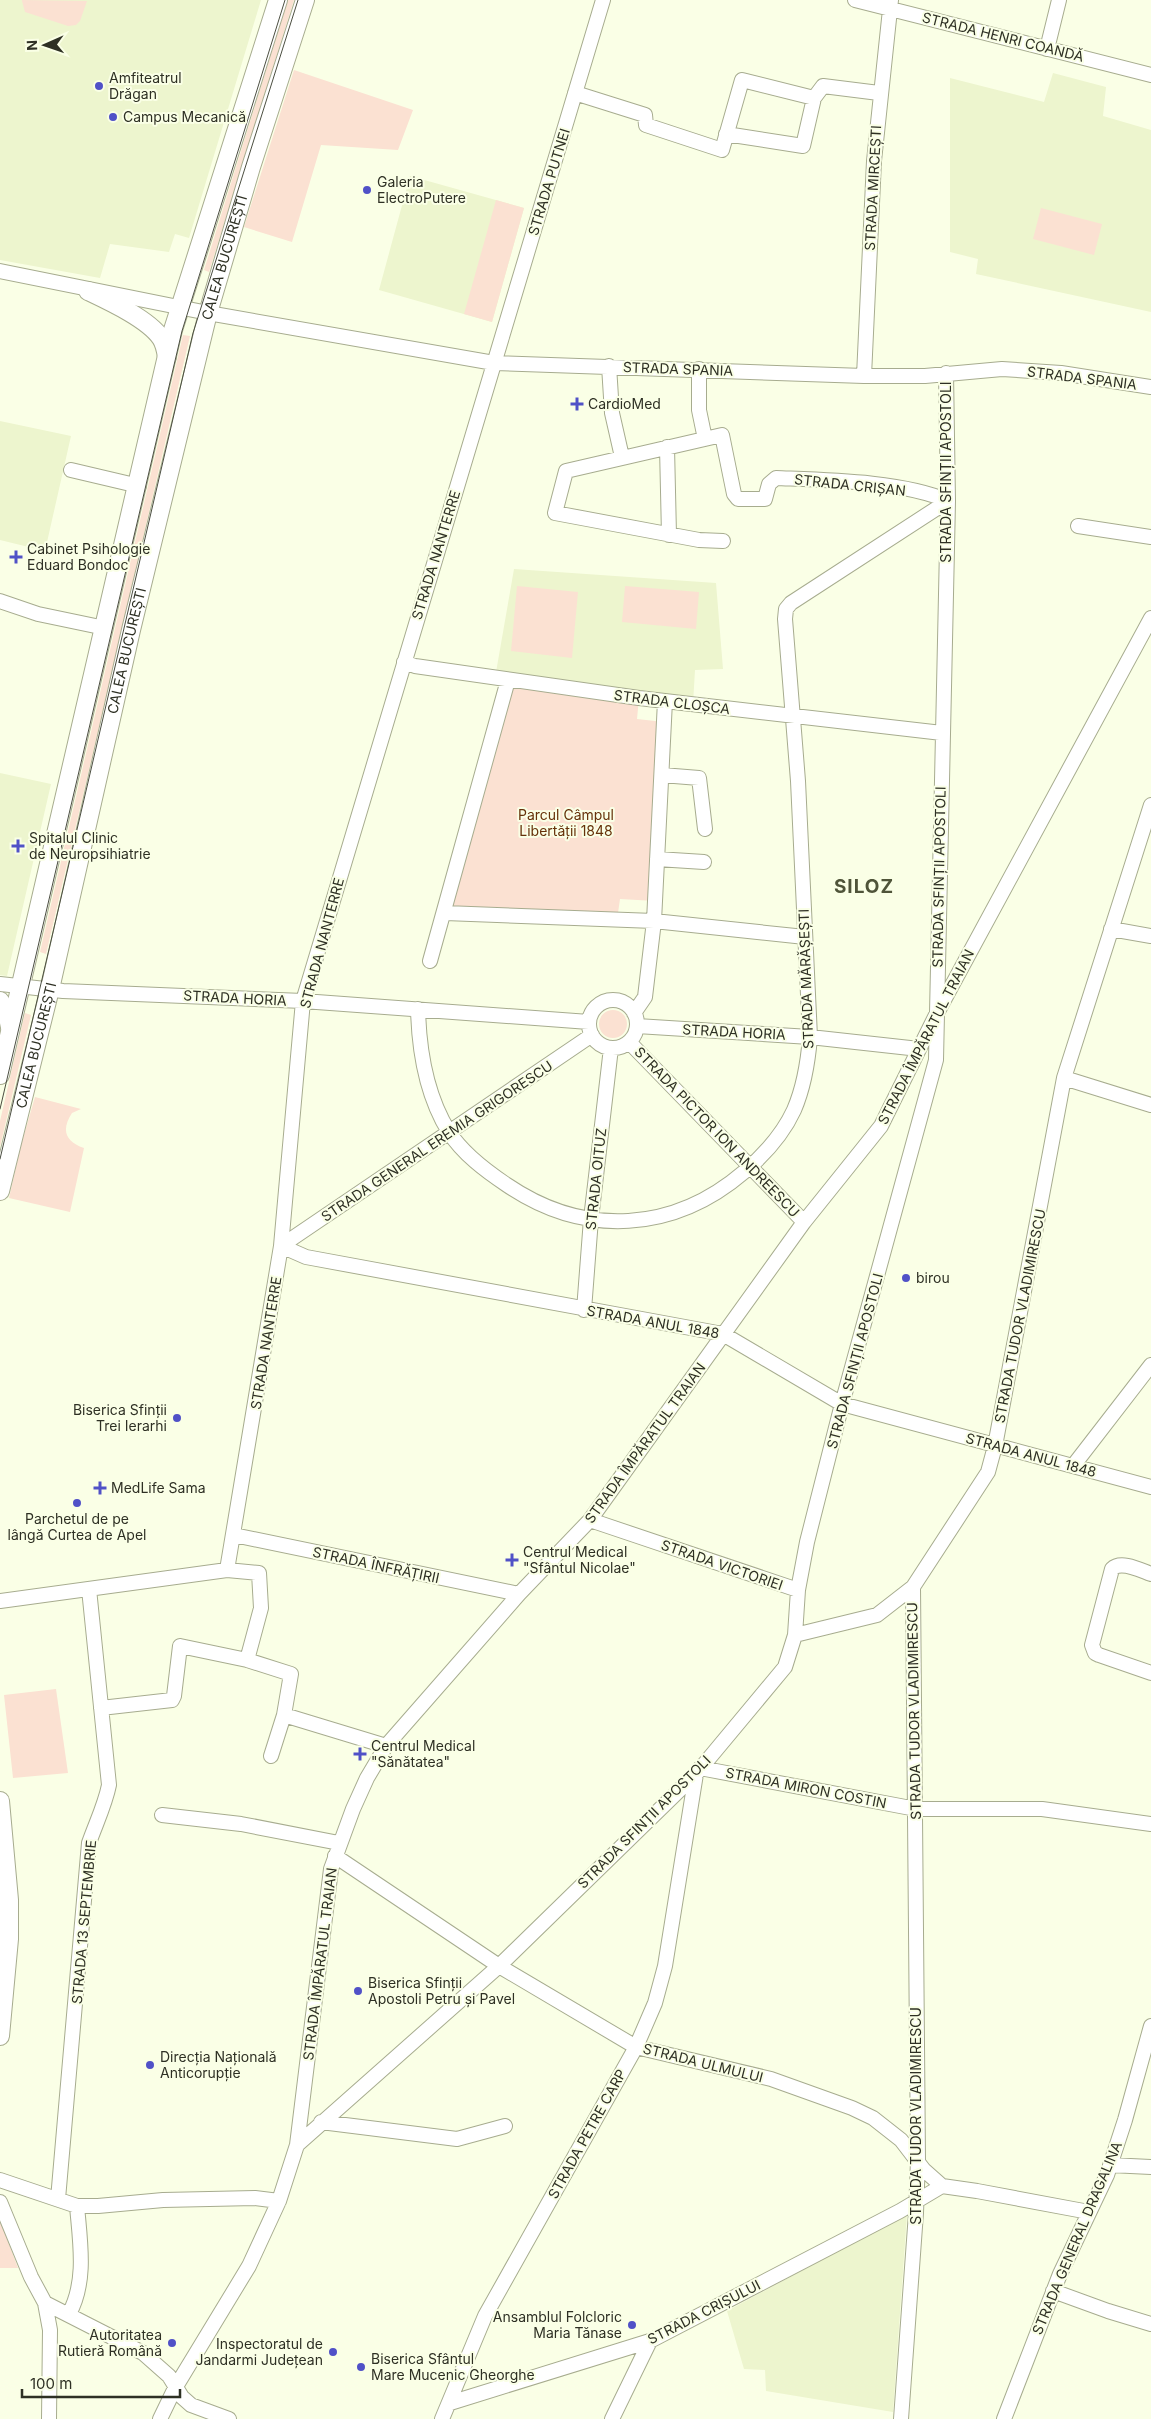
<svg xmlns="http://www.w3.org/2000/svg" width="1151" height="2419" font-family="Inter,sans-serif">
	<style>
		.built { fill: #edf5ce }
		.green { fill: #fbe1d2 }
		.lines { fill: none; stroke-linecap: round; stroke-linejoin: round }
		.minor-casing { stroke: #a7ac8f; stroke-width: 16 }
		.major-casing { stroke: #a7ac8f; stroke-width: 20 }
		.minor { stroke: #fff; stroke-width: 14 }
		.major { stroke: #fff; stroke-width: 18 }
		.tram { stroke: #4b4e40; stroke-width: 1 }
		.poi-dot { fill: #5051c7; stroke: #faffe6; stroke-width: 2 }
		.labels { text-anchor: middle; stroke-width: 4; stroke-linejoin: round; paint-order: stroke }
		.street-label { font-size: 14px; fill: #2e3024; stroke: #faffe6 }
		.poi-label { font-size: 14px; fill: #2e3024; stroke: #faffe6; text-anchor: start }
		.park-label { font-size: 14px; fill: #66320a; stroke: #faffe6 }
		.district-label { font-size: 19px; font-weight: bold; letter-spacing: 1px; fill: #4f5439; stroke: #faffe6 }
	</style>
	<rect width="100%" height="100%" fill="#faffe6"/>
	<path class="built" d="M0,0H261L189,238L175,234L169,252L110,244L100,278L0,260Z
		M1053,73L1106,87L1103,116L1151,130V312L976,274L978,259L950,252V78L1044,102Z
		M410,176L524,208L492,322L379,290Z
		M0,421L71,436L45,551L0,540Z
		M514,569L716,583L723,669L695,670L693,704L495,678Z
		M0,773L51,784L7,976L0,975Z
		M907,2214L893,2412L766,2391L765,2370L744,2369L727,2311Z"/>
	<path class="green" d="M288,0H294L209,272L204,270Z
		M22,1V0L87,1L80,21L76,25L68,26L25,12Z
		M294,70L413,110L398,150L321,145L292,242L244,227Z
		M496,200L524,208L492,322L464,314Z
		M1041,208L1102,224L1094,255L1033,239Z
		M183,335L190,336L46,954L40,952Z
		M517,586L578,592L572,658L511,651Z
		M625,586L699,592L696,629L622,622Z
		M508,680L639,698L637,719L664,722L655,901L620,899L617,920L445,913Z
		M599 1024a14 14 0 1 1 28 0a14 14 0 1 1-28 0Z
		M25,1013L31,1015L0,1147V1121Z
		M35,1097L81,1109L72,1113C61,1130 65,1141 84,1148L70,1212L9,1198L21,1145Z
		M56,1689L68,1773L13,1778L4,1695Z
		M0,2220L18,2268H0Z"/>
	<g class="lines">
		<g class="minor-casing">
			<path id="minor" d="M855,0L1151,75
				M1047,49L1059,0
				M575,93L645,115L646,125L722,150L742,80L814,98L823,86L879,93
				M726,134L803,146L814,98
				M0,271L208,313L494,363L864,376H925L1002,369L1061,373L1151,387
				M609,366L612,413L622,457
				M699,369V410L705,439
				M864,376L874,161L891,0
				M667,447L669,535
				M71,470L139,486
				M1078,526L1151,537
				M723,541L699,540L555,513L566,471L722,435L734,494L738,499H765L769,484L776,478C825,480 903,481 948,501
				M0,601L38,614L105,628
				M404,662L415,666L639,698L942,733
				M662,775L699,778L705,829
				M657,859L704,862
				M445,913L654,921L805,937
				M1111,929L1151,936
				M430,961L508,680
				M0,984L63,991L303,1001L589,1022
				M589 1024a24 24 0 1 1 48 0a24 24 0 1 1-48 0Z
				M418,1009C419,1052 426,1095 449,1132C463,1154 486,1171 507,1185C585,1238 674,1232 744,1172C764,1155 783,1134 794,1110C804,1087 808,1062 810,1037L798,781L785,619L786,609L791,603L948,501
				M634,1013L645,997L654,921L665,701
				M637,1026L810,1037L919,1049
				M629,1042L804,1222
				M1064,1078L1151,1105
				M281,1246L306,1257L723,1334L842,1404L1151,1487
				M281,1246L592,1035
				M584,1310L591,1219L611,1048
				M1073,1466L1151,1365
				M590,1520L798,1590
				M234,1535L519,1594
				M227,1570L281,1246L303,1001L603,0
				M1151,1574C1140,1570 1121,1560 1112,1569L1092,1645L1095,1653L1099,1655L1151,1673
				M0,1601L227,1570L259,1573L261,1608L247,1660
				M795,1635L877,1615L913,1587
				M101,1708L172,1700L174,1696L180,1646L247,1660L291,1674L284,1715L271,1756
				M284,1715L386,1746
				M700,1768L916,1809H1042L1151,1824
				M162,1815L241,1824L339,1843
				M335,1856L499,1966L636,2047L771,2079L852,2108L873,2118L901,2140L924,2170L942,2186L977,2191L1089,2212
				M321,2122L457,2139L505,2126
				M297,2145L499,1966L696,1774L785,1667L795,1635L798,1590L807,1542L842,1404L936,1060L948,501L946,373
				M1110,2165L1151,2167
				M0,2180L77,2206H98L163,2200L255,2198L279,2201
				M58,2199L89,1843C96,1823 105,1805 109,1785L89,1589
				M0,2202L31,2277L45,2303L143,2353L169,2376L182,2397L191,2405L229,2419
				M1053,2291L1108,2311L1151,2324
				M45,2303L50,2330L49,2419
				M69,2314C87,2281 80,2242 77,2206
				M450,2403L650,2341L900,2211L942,2186
				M160,2419L175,2388L249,2266L279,2201L297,2145L331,1869L353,1809L367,1778L386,1746L519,1594L590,1520L804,1222L881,1126L937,1013L1151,618
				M442,2419L485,2316L636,2047L655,2003L665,1966L696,1774
				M612,2419L650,2341
				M901,2419L916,2213L918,2160L913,1587L988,1472L995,1446L1064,1078L1151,805
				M1004,2419L1060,2274L1107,2175L1125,2120L1151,2026"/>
		</g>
		<g class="major-casing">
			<g id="major">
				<path d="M88,291C109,301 148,319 161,338C165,344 166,351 167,357"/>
				<path d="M0,1001L7,1013L10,1027"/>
				<path d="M0,1075L173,330L278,0"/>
				<path id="s1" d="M0,1191L50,989L131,630L208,313L251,167L305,0"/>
				<path d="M0,1801L9,1900V1939L0,2036"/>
			</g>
		</g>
		<use href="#minor" class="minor"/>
		<use href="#major" class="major"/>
		<path class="tram" d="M0,1109L182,331L285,0
			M0,1159L193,333L298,0"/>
	</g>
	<g class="poi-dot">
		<circle cx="99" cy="86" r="5"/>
		<circle cx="113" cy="117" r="5"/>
		<circle cx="367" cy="190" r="5"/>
		<path d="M574.5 396.5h5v5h5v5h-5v5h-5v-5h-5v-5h5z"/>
		<path d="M13.5 549.5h5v5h5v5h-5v5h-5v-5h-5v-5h5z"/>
		<path d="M15.5 838.5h5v5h5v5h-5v5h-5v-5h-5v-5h5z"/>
		<circle cx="906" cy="1278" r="5"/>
		<circle cx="177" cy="1418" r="5"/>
		<path d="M97.5 1480.5h5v5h5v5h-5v5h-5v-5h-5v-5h5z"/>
		<circle cx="77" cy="1503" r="5"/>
		<path d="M509.5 1552.5h5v5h5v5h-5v5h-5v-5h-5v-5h5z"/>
		<path d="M357.5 1746.5h5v5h5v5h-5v5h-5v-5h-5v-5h5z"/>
		<circle cx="358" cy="1991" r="5"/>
		<circle cx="150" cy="2065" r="5"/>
		<circle cx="632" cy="2325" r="5"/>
		<circle cx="172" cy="2343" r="5"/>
		<circle cx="333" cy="2352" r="5"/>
		<circle cx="361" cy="2367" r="5"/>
	</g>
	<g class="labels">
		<g class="street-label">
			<text transform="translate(1003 37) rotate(14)" y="5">STRADA HENRI COANDĂ</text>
			<text transform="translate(549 182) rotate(-73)" y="5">STRADA PUTNEI</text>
			<text transform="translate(873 188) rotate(-87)" y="5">STRADA MIRCEȘTI</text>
			<text dy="5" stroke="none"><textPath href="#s1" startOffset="960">CALEA BUCUREȘTI</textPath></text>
			<text transform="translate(678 369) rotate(2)" y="5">STRADA SPANIA</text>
			<text transform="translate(1082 378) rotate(7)" y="5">STRADA SPANIA</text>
			<text transform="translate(946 472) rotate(-90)" y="5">STRADA SFINȚII APOSTOLI</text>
			<text transform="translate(850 485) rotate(6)" y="5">STRADA CRIȘAN</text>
			<text transform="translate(436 555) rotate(-73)" y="5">STRADA NANTERRE</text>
			<text dy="5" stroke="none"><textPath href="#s1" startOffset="555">CALEA BUCUREȘTI</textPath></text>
			<text transform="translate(672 702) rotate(7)" y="5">STRADA CLOȘCA</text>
			<text transform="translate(939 877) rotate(-89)" y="5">STRADA SFINȚII APOSTOLI</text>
			<text transform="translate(322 943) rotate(-75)" y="5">STRADA NANTERRE</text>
			<text transform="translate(806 979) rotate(-92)" y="5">STRADA MĂRĂȘEȘTI</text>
			<text transform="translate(235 998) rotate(3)" y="5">STRADA HORIA</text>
			<text transform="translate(734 1032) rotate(3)" y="5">STRADA HORIA</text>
			<text transform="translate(926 1037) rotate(-63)" y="5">STRADA ÎMPĂRATUL TRAIAN</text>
			<text dy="5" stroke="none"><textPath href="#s1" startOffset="150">CALEA BUCUREȘTI</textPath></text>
			<text transform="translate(717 1132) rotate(46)" y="5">STRADA PICTOR ION ANDREESCU</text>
			<text transform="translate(437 1141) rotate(-34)" y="5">STRADA GENERAL EREMIA GRIGORESCU</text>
			<text transform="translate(596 1179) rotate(-84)" y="5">STRADA OITUZ</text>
			<text transform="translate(1020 1316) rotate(-79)" y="5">STRADA TUDOR VLADIMIRESCU</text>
			<text transform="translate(653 1322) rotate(10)" y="5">STRADA ANUL 1848</text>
			<text transform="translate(266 1343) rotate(-81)" y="5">STRADA NANTERRE</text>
			<text transform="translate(855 1361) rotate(-75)" y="5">STRADA SFINȚII APOSTOLI</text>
			<text transform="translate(645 1443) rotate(-54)" y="5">STRADA ÎMPĂRATUL TRAIAN</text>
			<text transform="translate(1031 1455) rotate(15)" y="5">STRADA ANUL 1848</text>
			<text transform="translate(376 1565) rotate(12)" y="5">STRADA ÎNFRĂȚIRII</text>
			<text transform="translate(722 1565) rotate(19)" y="5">STRADA VICTORIEI</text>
			<text transform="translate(914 1711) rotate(-91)" y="5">STRADA TUDOR VLADIMIRESCU</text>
			<text transform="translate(806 1788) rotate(11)" y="5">STRADA MIRON COSTIN</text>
			<text transform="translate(644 1822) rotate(-45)" y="5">STRADA SFINȚII APOSTOLI</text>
			<text transform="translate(84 1922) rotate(-85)" y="5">STRADA 13 SEPTEMBRIE</text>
			<text transform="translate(320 1964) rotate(-83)" y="5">STRADA ÎMPĂRATUL TRAIAN</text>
			<text transform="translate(703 2063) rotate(14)" y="5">STRADA ULMULUI</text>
			<text transform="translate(916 2116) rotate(-90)" y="5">STRADA TUDOR VLADIMIRESCU</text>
			<text transform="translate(587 2134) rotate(-61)" y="5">STRADA PETRE CARP</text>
			<text transform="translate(1077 2238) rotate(-67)" y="5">STRADA GENERAL DRAGALINA</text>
			<text transform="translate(704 2312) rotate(-27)" y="5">STRADA CRIȘULUI</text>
		</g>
		<g class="poi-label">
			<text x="109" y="83">Amfiteatrul<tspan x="109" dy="16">Drăgan</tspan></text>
			<text x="123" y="122">Campus Mecanică</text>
			<text x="377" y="187">Galeria<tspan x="377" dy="16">ElectroPutere</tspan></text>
			<text x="588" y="409">CardioMed</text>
			<text x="27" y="554">Cabinet Psihologie<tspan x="27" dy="16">Eduard Bondoc</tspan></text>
			<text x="29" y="843">Spitalul Clinic<tspan x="29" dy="16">de Neuropsihiatrie</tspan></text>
			<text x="916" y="1283">birou</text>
			<text x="167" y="1415" text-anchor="end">Biserica Sfinții<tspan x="167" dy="16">Trei Ierarhi</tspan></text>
			<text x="111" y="1493">MedLife Sama</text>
			<text x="77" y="1524" text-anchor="middle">Parchetul de pe<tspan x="77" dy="16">lângă Curtea de Apel</tspan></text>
			<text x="523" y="1557">Centrul Medical<tspan x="523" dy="16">"Sfântul Nicolae"</tspan></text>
			<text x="371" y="1751">Centrul Medical<tspan x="371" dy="16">"Sănătatea"</tspan></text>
			<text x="368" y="1988">Biserica Sfinții<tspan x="368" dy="16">Apostoli Petru și Pavel</tspan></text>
			<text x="160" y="2062">Direcția Națională<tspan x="160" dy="16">Anticorupție</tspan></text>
			<text x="622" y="2322" text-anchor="end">Ansamblul Folcloric<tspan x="622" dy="16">Maria Tănase</tspan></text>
			<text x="162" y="2340" text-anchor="end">Autoritatea<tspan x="162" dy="16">Rutieră Română</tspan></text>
			<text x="323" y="2349" text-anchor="end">Inspectoratul de<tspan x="323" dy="16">Jandarmi Județean</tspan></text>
			<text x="371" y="2364">Biserica Sfântul<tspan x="371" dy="16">Mare Mucenic Gheorghe</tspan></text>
		</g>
		<g class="park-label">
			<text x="566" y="820">Parcul Câmpul<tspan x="566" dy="16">Libertății 1848</tspan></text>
		</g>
		<g class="district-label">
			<text x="864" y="893">SILOZ</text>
		</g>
	</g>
	<g transform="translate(45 45) rotate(268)" stroke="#faffe6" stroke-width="4" paint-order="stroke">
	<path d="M0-4L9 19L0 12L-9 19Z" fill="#2e3024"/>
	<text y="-8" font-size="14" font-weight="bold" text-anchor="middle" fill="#2e3024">N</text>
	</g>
	<path d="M22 2389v8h158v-8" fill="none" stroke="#2e3024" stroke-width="2.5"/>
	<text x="30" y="2389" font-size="15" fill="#2e3024" stroke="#faffe6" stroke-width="4" paint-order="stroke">100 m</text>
</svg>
